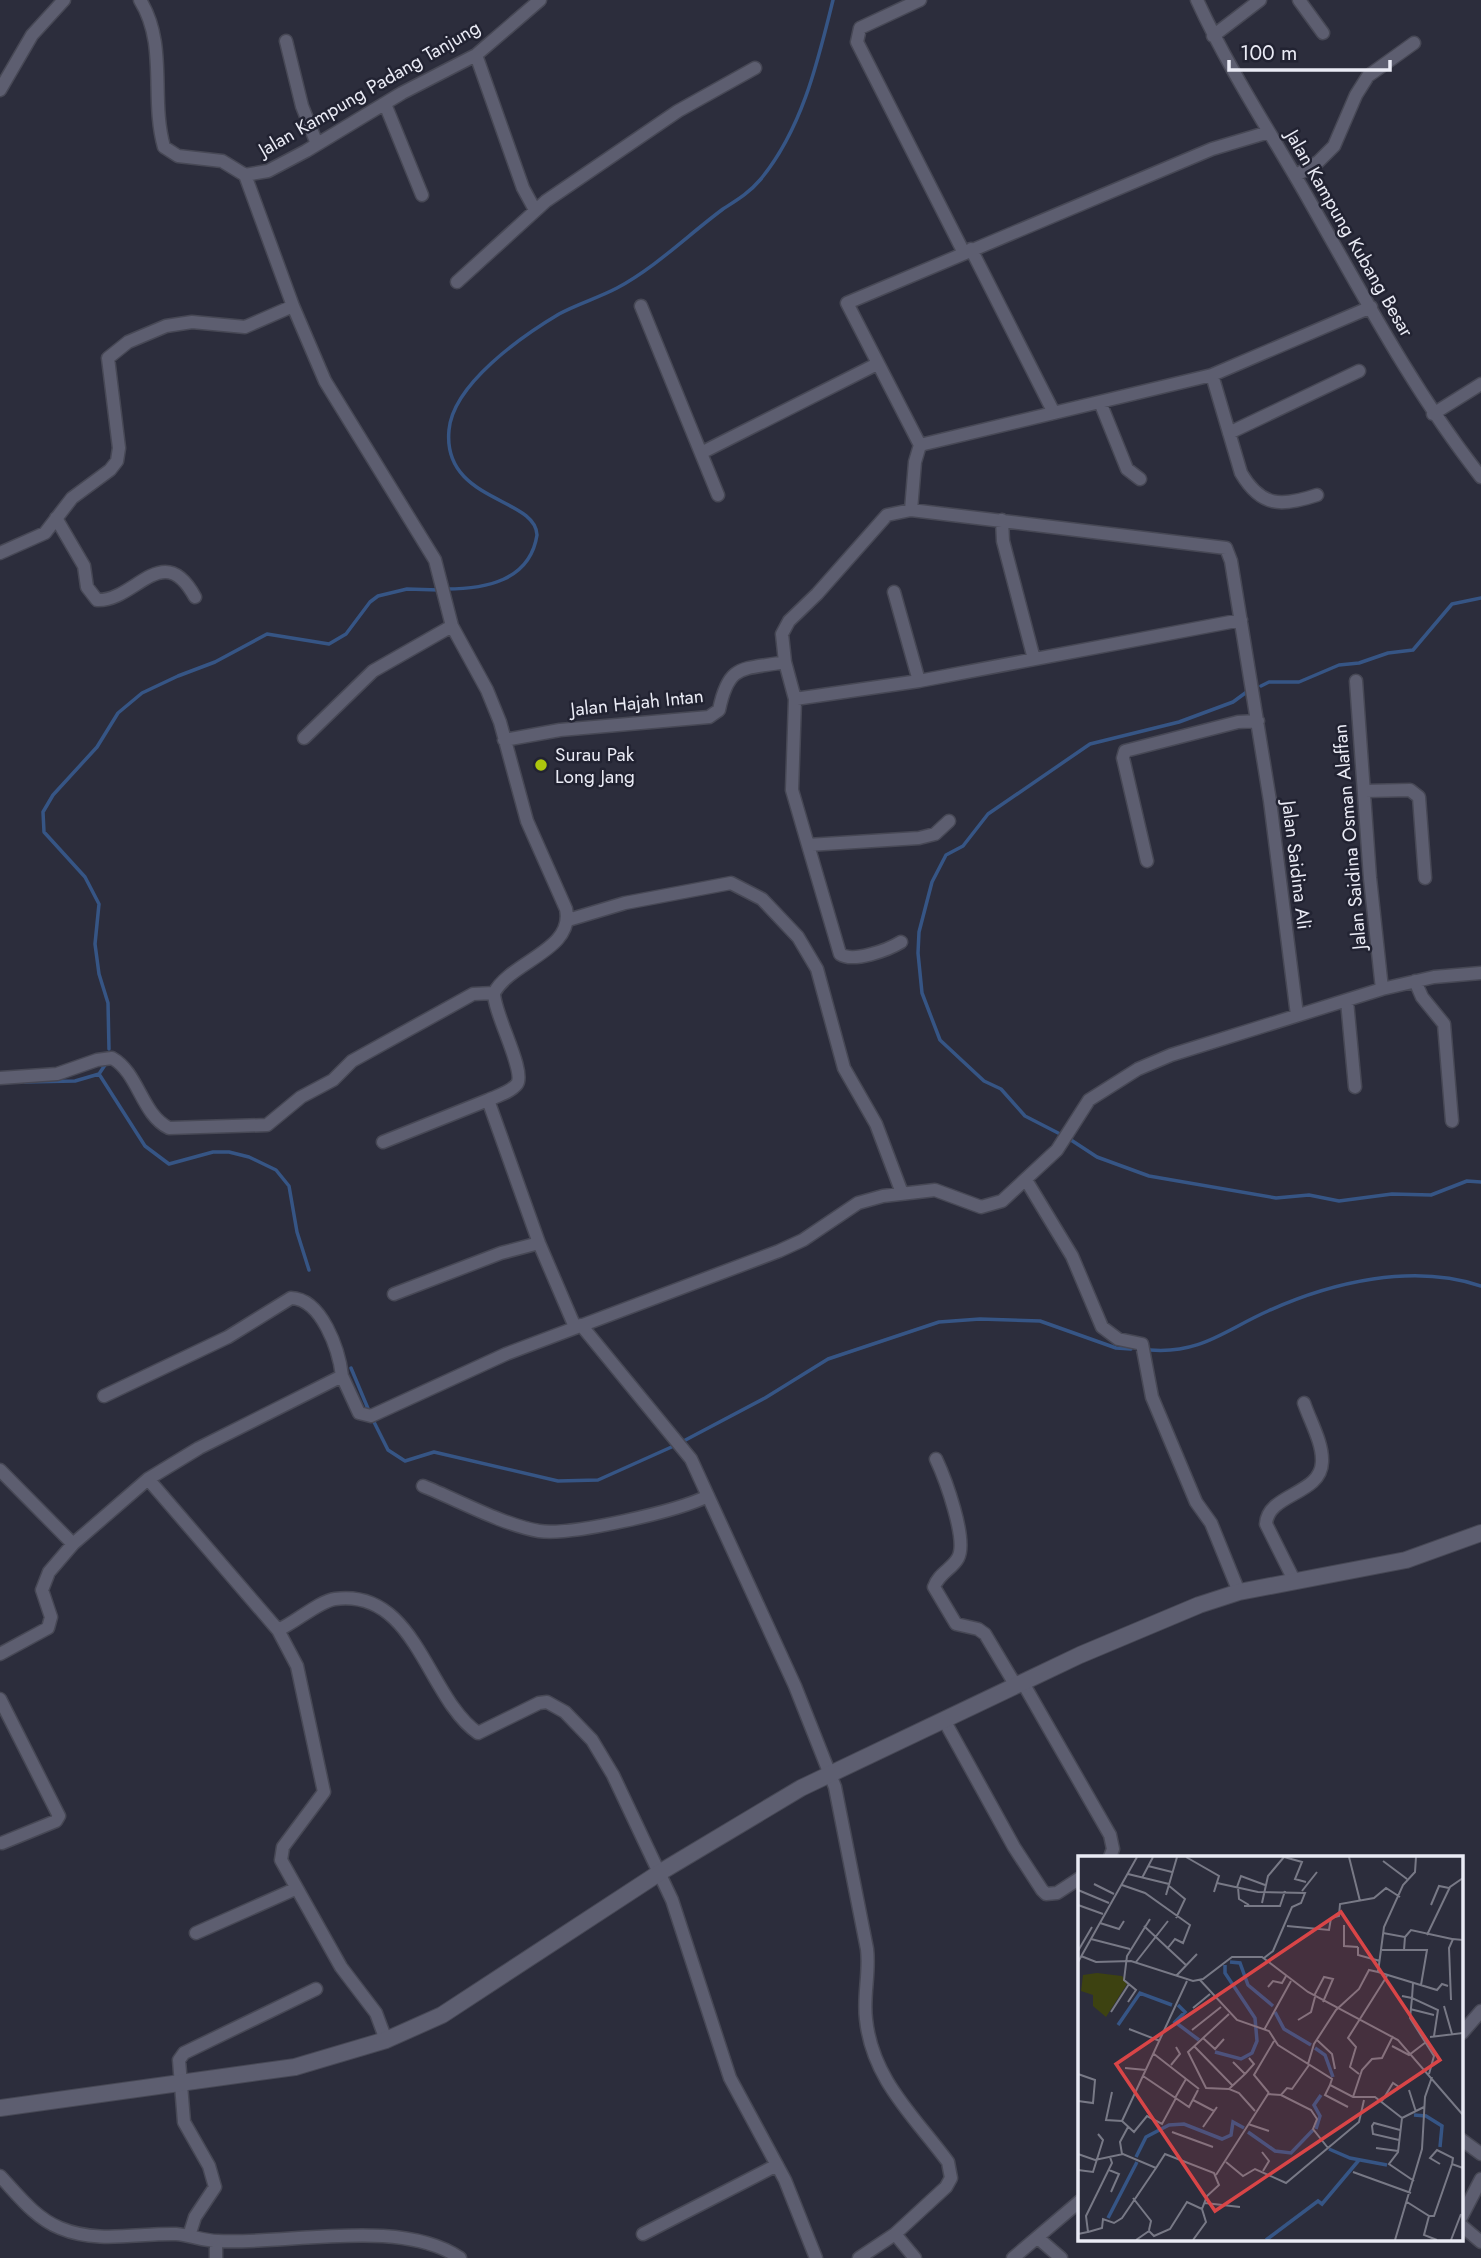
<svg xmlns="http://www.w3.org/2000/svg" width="1481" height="2258" font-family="Jost,sans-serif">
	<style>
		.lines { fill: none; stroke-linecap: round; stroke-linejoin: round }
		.stream { stroke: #365585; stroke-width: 3.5 }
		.minor-casing { stroke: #474855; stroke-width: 15 }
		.tertiary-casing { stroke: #474855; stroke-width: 18 }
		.minor { stroke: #5d5e70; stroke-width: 12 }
		.tertiary { stroke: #5d5e70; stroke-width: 16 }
		.poi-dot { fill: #adc60d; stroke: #222332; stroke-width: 2.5 }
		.labels { text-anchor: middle; stroke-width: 5; stroke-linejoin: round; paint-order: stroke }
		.street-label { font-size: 19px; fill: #eaebf5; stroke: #222332 }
		.poi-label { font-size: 19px; fill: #eaebf5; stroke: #222332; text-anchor: start }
		.inset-river { fill: none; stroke: #365585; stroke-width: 3.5 }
		.inset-road { fill: none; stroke: #787986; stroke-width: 2 }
		.view { fill: #d94547; fill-opacity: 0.15; stroke: #d94547; stroke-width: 3.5 }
		.inset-edge { fill: none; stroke: #eaebf5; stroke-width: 3.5 }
	</style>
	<rect width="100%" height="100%" fill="#2c2d3c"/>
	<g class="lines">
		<path class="stream" d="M446,589C485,589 530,581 537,535C536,497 442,502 449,430C453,384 522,336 559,314C577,304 598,298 617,288C656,267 688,235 723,209C737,200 749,193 760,180C802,130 818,61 833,0
			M1261,686L1269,682H1299L1339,665L1359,663L1388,653L1413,650L1452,604L1481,598
			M109,1049L108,1003L99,974L95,944L99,904L85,877L44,832L43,812L53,795L97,747L118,713L142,693L178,676L215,662L267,634L329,644L346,634L370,602L378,596L407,589L439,590
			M99,1074L145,1146L169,1164L213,1152H229L249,1157L276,1170L289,1186L297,1232L309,1270
			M25,1082L75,1081L99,1074L107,1062
			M1062,1135L1025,1116L1001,1089L984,1081L940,1040L922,993L918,953L919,932L932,882L946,855L963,846L988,814L1090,744L1179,722L1233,702L1248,691
			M1068,1138L1097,1157L1149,1176L1276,1198L1309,1195L1339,1201L1392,1194L1431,1195L1467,1181L1481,1182
			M1150,1350C1201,1354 1225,1330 1268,1311C1332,1282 1413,1263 1481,1286
			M351,1368L369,1411
			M372,1418L388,1450L405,1461L434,1452L558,1481L598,1480L676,1445L765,1398L828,1359L939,1322L980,1319L1040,1321L1116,1348L1131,1349"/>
		<g class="minor-casing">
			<path id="minor" d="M140,0C168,45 150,98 164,147L178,156L222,161L245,175L293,306L325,381L435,560L452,626L487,690L500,722L527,821L566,909C575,950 511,961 494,993C494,1014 526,1071 517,1084C511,1092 497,1096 488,1100L539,1243L575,1327
				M920,0L860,28L857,42L964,253
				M1197,0C1229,70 1271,133 1309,200C1363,295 1414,392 1481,477
				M1299,0L1323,33
				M1213,36L1260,0
				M286,41L302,106L317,144
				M476,55L523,188L535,210
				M0,90L32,35L64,0
				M385,104L422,195
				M245,175L268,171L306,151L402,93L476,55L540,0
				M1295,176L1318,162L1334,146L1356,95L1368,76L1414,43
				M971,249L1054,413
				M457,282L546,201L678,111L755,68
				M641,306L718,495
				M1212,375L1241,473C1261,507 1281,507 1317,495
				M1100,402L1127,469L1140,479
				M1433,414L1481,384
				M1229,433L1359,371
				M920,445L847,303L1212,149L1269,132
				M701,453L877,364
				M911,510L915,462L920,445L1212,375L1371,307
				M56,518L84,566L87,587L97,600C135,602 163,538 195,597
				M1002,520L1003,541L1034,659
				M0,553L45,533L72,498L110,470L117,461L119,448L108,358L128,342L166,326L192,322L245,327L293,306
				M894,592L919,681
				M785,662L782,634L789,621L817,594L887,515L911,510L1226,548L1231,561L1270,801L1297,1015
				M1356,681L1370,878L1382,989
				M795,699L919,681L1241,620
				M304,738L373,671L452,626
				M504,740L560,730L709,717L719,710C729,662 743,670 785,662L795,699L792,790L808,845L919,838L935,834L949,821
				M1365,791L1410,790L1419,797L1425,878
				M808,845L840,954C853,963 888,950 901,942
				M1147,861L1123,758L1125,751L1238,722L1258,721
				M568,920L625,903L731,883L762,899L798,937L817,969L844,1068L876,1124L902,1193
				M1415,981L1422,997L1444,1024L1452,1121
				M1347,1001L1355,1087
				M0,1078L57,1074L97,1060L112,1058C139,1073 141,1114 169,1128L267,1125L301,1097L333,1080L352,1061L473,994L494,993
				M383,1142L488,1100
				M1026,1180L1072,1256L1102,1327L1118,1339L1142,1344L1152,1397L1196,1502L1211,1523L1239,1592
				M394,1294L501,1253L539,1243
				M581,1325L691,1459L795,1686L835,1787L867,1949C870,1973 863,1995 866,2019C872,2079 914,2116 948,2162L951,2178L946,2187L895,2234
				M104,1396L228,1337L291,1298C322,1299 339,1350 342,1376
				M936,1459C945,1478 968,1540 958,1558C952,1569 939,1573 934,1587L956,1624L978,1629L985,1634L1016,1686
				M0,1470L73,1544
				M148,1479L278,1630L297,1666L324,1792L283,1847L281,1860L341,1967L376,2013L386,2040
				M423,1486C458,1500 503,1525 539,1531C571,1536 678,1511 708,1496
				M1294,1580L1266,1524C1268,1493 1321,1495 1322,1462C1323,1443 1310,1421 1304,1403
				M278,1630C295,1623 319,1601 335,1599C416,1588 427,1698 478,1733L539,1703L547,1702L565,1712L592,1740L613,1775L672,1900L730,2078L785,2180L816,2258
				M0,1654L48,1628L51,1617L42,1590L49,1572L73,1544L148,1479L199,1448L342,1376L359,1413L371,1416L506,1354L779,1251L803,1240L858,1203L883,1196L935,1190L981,1207L1002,1201L1057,1150L1089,1100L1138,1069L1171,1055L1382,989L1434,977L1481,973
				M1023,1683L1110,1835L1113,1849L1110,1857
				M0,1699L59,1816L56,1821L2,1843
				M944,1720L1014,1847L1042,1890L1046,1894L1057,1893L1080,1878
				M196,1933L295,1889
				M1462,2033L1481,2011
				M1462,2140L1481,2154
				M0,2176C18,2195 35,2218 60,2228C98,2244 138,2233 176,2234C190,2235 204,2241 218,2241C288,2245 400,2217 460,2258
				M1462,2216L1481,2179
				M1462,2226L1481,2242
				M643,2234L777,2165
				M189,2236L195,2217L215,2187L209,2166L184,2122L179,2060L184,2053L316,1989
				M1038,2238L1061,2258
				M216,2242V2258
				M859,2258L895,2234L915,2258
				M1013,2258L1080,2201"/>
		</g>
		<g class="tertiary-casing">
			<path id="tertiary" d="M0,2108L295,2067L386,2040L442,2015L659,1873L801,1788L1080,1655L1199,1605L1239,1592L1406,1560L1481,1533"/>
		</g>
		<use href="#minor" class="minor"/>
		<use href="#tertiary" class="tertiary"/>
	</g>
	<circle class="poi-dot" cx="541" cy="765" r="7"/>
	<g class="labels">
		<g class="street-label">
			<text transform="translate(369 88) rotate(-30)" y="7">Jalan Kampung Padang Tanjung</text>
			<text transform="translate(1350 233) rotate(60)" y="7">Jalan Kampung Kubang Besar</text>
			<text transform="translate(637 702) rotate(-6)" y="7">Jalan Hajah Intan</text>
			<text transform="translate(1349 837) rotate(-95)" y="7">Jalan Saidina Osman Alaffan</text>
			<text transform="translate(1297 865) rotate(83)" y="7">Jalan Saidina Ali</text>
		</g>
		<g class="poi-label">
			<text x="555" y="761">Surau Pak<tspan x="555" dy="22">Long Jang</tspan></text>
		</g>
	</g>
	<g transform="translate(1078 1856)">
		<rect width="385" height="385" fill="#2c2d3c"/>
		<path d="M19,117L44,120L49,128L28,161L15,150V139L3,135L5,119Z" fill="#3d4211"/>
		<path class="inset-river" d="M152,106L162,107L170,129L195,150M100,149L107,156L97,166L121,184M197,156L206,173L233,189M40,169L62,137L94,149M237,192L247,199L255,221M137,196L163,203L174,197L179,185L177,162L147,117V109M336,259L348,260L364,270L362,291M238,273L242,260L236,249L243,239M170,276L197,295L213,297L235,274M251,293L272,302L309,309M58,301L68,281L91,269L106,268L144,283L153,279L155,266L166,272M30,362L59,306M188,384L240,345L244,348L281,304"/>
		<path class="inset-road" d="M108,1L141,20L136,36M206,1L224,6L217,23L228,26M271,1L282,45M338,1L337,16L325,29L306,71L300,116L359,134L364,128L370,130M305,5L329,23M70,10L94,16M50,18L91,28M64,22L75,1M139,27L180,36L227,37L223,47L214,51L195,95L186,102M16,28L36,38M44,29L67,37L112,69L105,87L97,83L89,93M90,29L107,43L98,62M159,31L163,20L187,29M160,31L161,43L171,49M0,34L31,47M224,35L239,16M88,39L99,1M184,47L190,20L206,1M0,49L25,58M353,49L361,30L371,32M166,50H202L207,35M22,67L41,73L46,65M266,69V90L280,91M66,70L109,110M209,70L251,74L253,62L261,60L262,48L296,42L308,32L322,41M305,77L327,81L326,94M349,79L372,31L385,22M327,81L333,74L374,83M13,83L52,93M280,91V99L302,105M304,94H349L343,129M0,95L14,71M3,100L18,106L53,105L115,125L125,123L154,101H184L230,136L320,184L385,259M0,106L59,1M58,106L90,65M98,120L119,98M122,124L159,164L191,175L200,189L254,223L252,229L275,241H297L324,262M190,131L195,125L204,127L208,120M236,140L246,121L255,123L245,146M324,140L334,142L335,127M373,144L371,92L375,83L385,84M50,146L58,134L46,124L49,100L72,63M366,150L374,178M115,152L132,138M332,153L356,159M33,156L51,128M220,164L233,156L237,141M51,173L82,185M114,174L143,151M186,174L213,125M352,181L385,177M125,182L137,193L146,183M239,184L254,198L257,213M116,190L154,229M314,190L331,199L348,186M76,198L121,233M155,206L167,218L151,233L161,237L177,255M230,208L236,188L258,154L281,133L291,114L300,116M93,209L102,198L98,191M47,212L68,214M0,218L17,224L15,247L0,245M167,218L176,208L171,202M281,218L272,211L278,191L270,182L309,120M351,218L356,200L332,162L334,142L360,154L356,180M65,220L111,251L120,234M252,229L247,239L270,251M151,233L128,232L110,196L151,158M331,234L338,256M34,236L28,264L44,265L56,276L69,260L84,268L98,242M191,237L176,219L196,185M203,239L233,254L239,263L235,273L250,292M275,241L284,214L294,203L304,202L315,180M97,242L108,223M115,244L136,255M304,245L315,227L321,231M324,262L320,296L311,308L336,325M324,262L346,251M44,265L109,125M170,268L191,275M125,271L139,251M94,276L135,291M321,284L295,278L294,270L296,267L322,274M298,292L320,295M184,296L191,305L185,315M0,298L17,304L45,298L78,312L87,298L136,317L141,329L129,340L124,353L128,366L115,384M44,298L42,286L50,271M148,306L165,320L177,313L208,327L281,266L286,244M362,308L352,302L359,294L375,302L374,308M0,314L15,316L25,284L20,278M31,314L41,318L33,336M275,316L333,337M138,319L190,238L203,239L209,232L214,233L231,209M55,342L73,365L71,374M329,346L351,360L346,379L359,384M127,347L162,351M351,360H356L374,308L385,312M10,376L24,372L25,363L36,367L44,362L78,312M0,378L10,376L8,360L34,307L32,301M58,384L71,375L76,380L92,373L109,346L124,353M317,384L344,293L347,241L354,221M373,384L383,358"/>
		<path class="view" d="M263,56L362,204L137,355L38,208Z"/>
		<rect width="385" height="385" class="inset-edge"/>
	</g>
	<path d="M1229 60v10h161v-10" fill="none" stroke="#eaebf5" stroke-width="3.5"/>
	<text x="1240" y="60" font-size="21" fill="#eaebf5" stroke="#222332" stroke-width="5" paint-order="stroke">100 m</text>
</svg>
